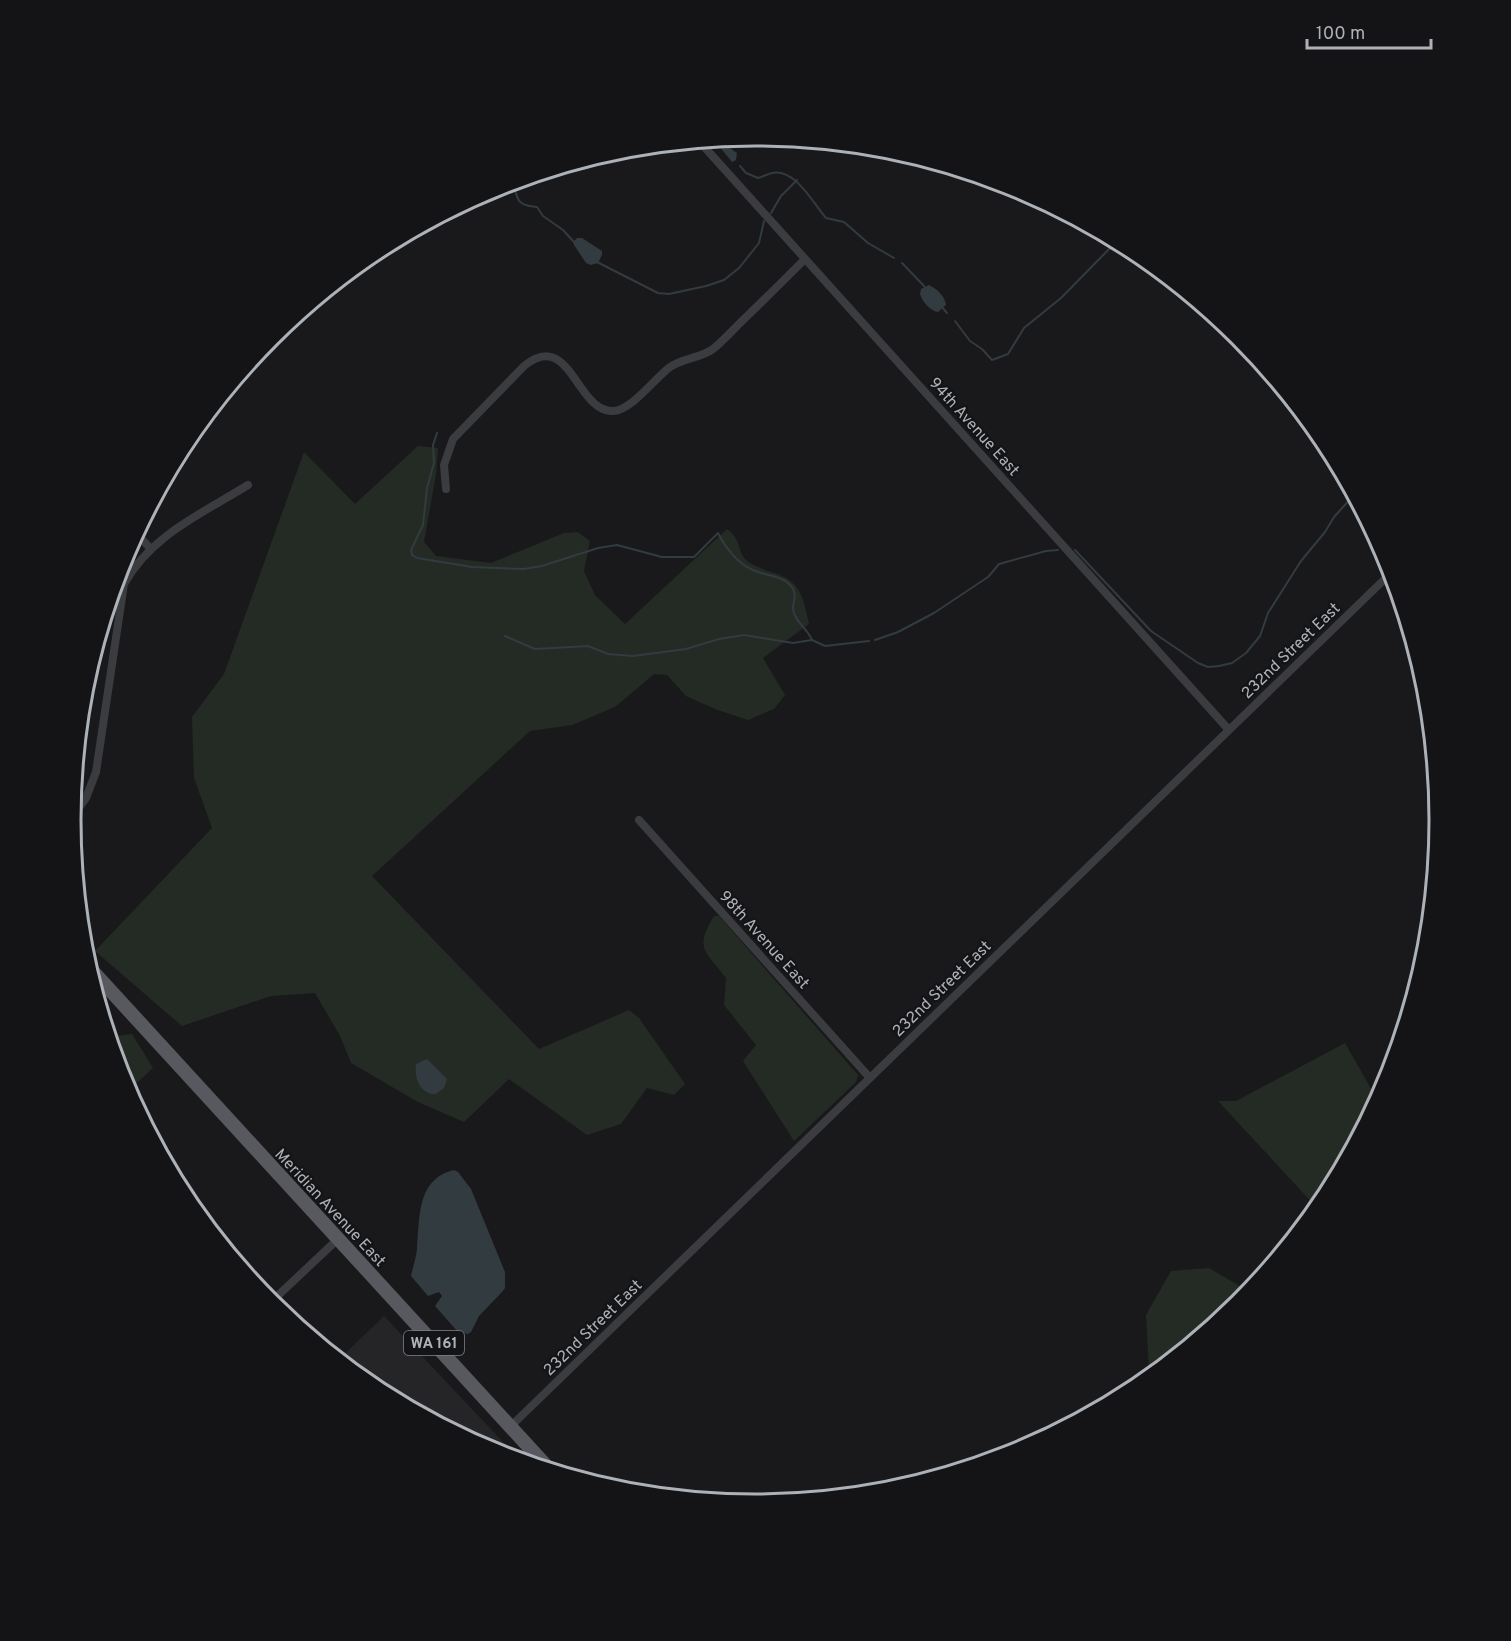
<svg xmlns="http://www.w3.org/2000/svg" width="1511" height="1641" font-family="Overpass,sans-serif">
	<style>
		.built { fill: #252528 }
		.green { fill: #242b24 }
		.water { fill: #323b40 }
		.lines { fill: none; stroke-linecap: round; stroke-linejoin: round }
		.stream { stroke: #323b40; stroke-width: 2 }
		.street { stroke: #3b3c40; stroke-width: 8 }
		.primary { stroke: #57595e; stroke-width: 14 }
		.labels { text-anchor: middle; stroke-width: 4.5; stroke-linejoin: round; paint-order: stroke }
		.shield { fill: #141416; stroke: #7f8388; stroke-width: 1.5 }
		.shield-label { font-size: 15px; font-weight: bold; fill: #adb2b9 }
		.street-label { font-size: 16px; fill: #adb2b9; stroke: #141416 }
		.rim { fill: none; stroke: #adb2b9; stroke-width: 3 }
	</style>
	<rect width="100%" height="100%" fill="#19191b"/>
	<path class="built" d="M384,1316L522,1462L493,1453L375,1390L338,1360Z"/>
	<path class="green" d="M418,446L438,448L436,474L424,542L436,556L491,563L564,533L578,532L590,541L584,571L595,595L625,624L727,529C742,540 737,551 746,560C753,566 763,569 771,572C801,580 803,597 809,624L763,658L785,695L774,709L748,720L715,709L686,696L667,675L654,674L615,707L572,725L530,731L372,876L539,1049L629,1010L639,1018L685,1084L674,1095L647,1088L621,1124L587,1135L509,1079L464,1122L418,1102L351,1063L340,1036L315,993L271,996L182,1026L95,951L212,828L194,778L192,717L224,674L304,452L355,504Z
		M714,916H719L858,1075L856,1082L794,1141L743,1061L756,1045L724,1005L726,978C705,950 694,949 714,916Z
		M132,1034L153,1068L127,1092L123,1082L109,1037Z
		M1345,1043L1378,1101L1325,1201L1318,1209L1218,1101H1236Z
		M1209,1268L1250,1292L1240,1305L1153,1376L1149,1371L1146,1315L1171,1271Z"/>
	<path class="water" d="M717,139L737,153L736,160L732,162L714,140Z
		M577,238H582L602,251V255L598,263L591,265L586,263L574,245L573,242Z
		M929,285C937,289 945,296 946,305L938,312C930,311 922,301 920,294L921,289Z
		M427,1059L447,1079L444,1088L436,1094C420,1095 414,1077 416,1064Z
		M454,1170L458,1172L471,1189L505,1272V1288L502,1292L479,1316L471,1332L468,1334L458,1332L435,1306L442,1296L439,1292L428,1296L411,1276C413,1267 416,1258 417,1249C420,1219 416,1179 454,1170Z"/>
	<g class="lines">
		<path class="stream" d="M740,166L746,173L758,178C763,177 767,174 772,173C795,168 813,203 826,218L844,222L868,243L894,258
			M513,182C518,200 516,205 537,207L543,216L563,230L574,242
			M771,213L781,196L797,180
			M597,262L658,293L669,294L706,286L724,280L739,268L759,243L764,221
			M902,263L925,287
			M942,307L947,313
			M955,321L970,341L982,349L992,360L1008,354L1024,328L1061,298L1117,241
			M437,433L433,445L434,463L427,488L423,525L411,550L412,555L417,558L472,567L524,569L542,566L598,548L617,545L662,557H694L718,533C725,547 738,564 753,570C765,576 782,575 791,586C798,594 793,600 793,609C794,621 808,629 812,640
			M1075,550L1151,631L1198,663L1208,667L1219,666L1232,663L1246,653L1260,636L1268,613L1301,561L1325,532L1334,517L1354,495
			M505,636L535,649L588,646L608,654L633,656L686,649L719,639L744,635L793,643L812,640L825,646L869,641
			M875,640L898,632L934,613L988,577L999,564L1046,551L1058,550"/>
		<path class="street" d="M699,141L1229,730
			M446,489L444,465L453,439L524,366C570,328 576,412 613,411C631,411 656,377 670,367C683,358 701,358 713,349C722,342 731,332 739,324C762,302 783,281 805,259
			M136,533L150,548
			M71,819L86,798L96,772L124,584C151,535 203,513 248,485
			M639,820L870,1078
			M270,1303L338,1239
			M511,1426L1392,572"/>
		<path class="primary" d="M87,965L551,1471"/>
	</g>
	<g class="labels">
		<rect class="shield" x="404" y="1331" width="60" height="24" rx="4.5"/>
		<g class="shield-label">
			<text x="434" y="1348">WA 161</text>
		</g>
		<g class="street-label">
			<text transform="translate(975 426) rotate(48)" y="6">94th Avenue East</text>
			<text transform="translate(1290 650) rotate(-44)" y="6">232nd Street East</text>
			<text transform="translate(765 939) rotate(48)" y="6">98th Avenue East</text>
			<text transform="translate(941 988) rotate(-44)" y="6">232nd Street East</text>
			<text transform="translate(331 1207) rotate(47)" y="6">Meridian Avenue East</text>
			<text transform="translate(592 1327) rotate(-44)" y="6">232nd Street East</text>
		</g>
	</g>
	<path d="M0 0H1511V1641H0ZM81 820a674 674 0 1 1 1348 0a674 674 0 1 1-1348 0Z" fill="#141416" fill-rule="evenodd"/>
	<path class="rim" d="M81 820a674 674 0 1 1 1348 0a674 674 0 1 1-1348 0Z"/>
	<path d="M1307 39v9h124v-9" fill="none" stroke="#adb2b9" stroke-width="3"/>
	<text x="1316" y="39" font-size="18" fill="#adb2b9" stroke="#141416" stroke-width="4.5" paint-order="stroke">100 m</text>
</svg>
